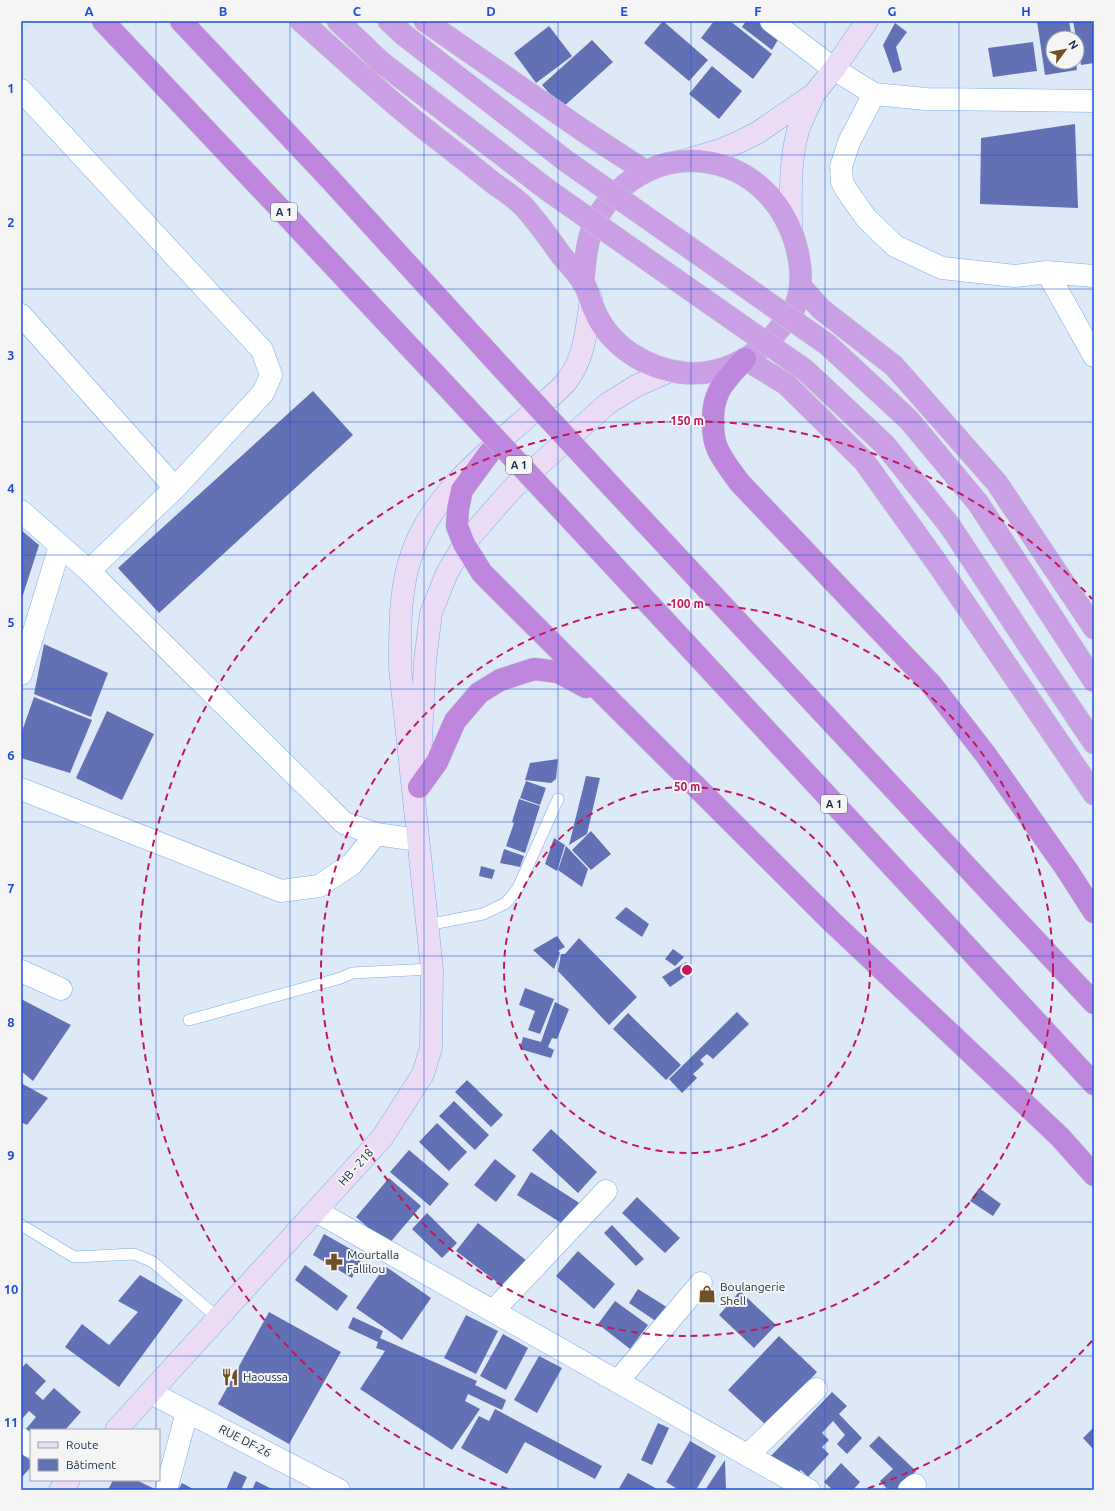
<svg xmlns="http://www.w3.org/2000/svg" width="1115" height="1511" font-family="Ubuntu,sans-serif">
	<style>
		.building { fill: #6271b3 }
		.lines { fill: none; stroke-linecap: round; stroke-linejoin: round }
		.service-casing { stroke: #77aeed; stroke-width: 12 }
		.minor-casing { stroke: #77aeed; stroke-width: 23 }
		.secondary-casing { stroke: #77aeed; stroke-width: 23 }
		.trunk-casing { stroke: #c3c9cf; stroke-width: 23 }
		.motorway-casing { stroke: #c3c9cf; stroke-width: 23 }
		.service { stroke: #fff; stroke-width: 11 }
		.minor { stroke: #fff; stroke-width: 22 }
		.secondary { stroke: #ecdbf5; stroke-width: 22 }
		.trunk { stroke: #cb9fe4; stroke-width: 22 }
		.motorway { stroke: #be87dd; stroke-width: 22 }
		.trunk-bridge-casing { stroke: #c3c9cf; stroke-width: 23; stroke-linecap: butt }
		.motorway-bridge-casing { stroke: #c3c9cf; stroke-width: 23; stroke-linecap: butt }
		.trunk-bridge { stroke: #cb9fe4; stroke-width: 22 }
		.motorway-bridge { stroke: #be87dd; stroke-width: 22 }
		.grid { fill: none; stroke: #1d4ed8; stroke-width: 1; stroke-opacity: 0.55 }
		.ring { fill: none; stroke: #c2185b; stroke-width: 2; stroke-dasharray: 7 5 }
		.labels { text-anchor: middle; stroke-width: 4; stroke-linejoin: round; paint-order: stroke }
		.shield { fill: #f5f5f5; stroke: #5a6a7c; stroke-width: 1 }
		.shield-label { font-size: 11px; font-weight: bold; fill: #182e48 }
		.street-label { font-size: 12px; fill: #182e48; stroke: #f5f5f5 }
		.poi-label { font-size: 12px; fill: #182e48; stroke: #f5f5f5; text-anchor: start }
		.centre { fill: #c2185b; stroke: #f5f5f5; stroke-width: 2 }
		.ring-label { font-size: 12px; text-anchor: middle; font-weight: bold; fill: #c2185b; stroke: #f5f5f5; stroke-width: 4; stroke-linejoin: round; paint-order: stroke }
		.neatline { fill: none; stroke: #1d4ed8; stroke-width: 1.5 }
		.grid-label { font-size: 13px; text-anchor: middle; font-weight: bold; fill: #1d4ed8 }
	</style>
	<rect width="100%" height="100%" fill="#dee9f7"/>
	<path class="building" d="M663,21L708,60L689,81L644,43Z
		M714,21H730L772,54L753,79L701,38Z
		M746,21H766L783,31L772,50L742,27Z
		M1037,21H1069L1072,38H1053V62H1076L1077,70L1045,75Z
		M1073,21H1092L1094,33V63L1081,65Z
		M895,23L907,32L896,47L902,70L893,73L883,45Z
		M549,26L572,56L536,83L514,53Z
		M592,40L613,62L562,108L542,85Z
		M1033,42L1037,71L993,77L988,48Z
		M712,66L742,91L719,119L689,94Z
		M1075,124L1078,208L980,204L981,138Z
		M313,391L353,435L159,613L118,568Z
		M21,530L39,545L21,601Z
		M44,644L108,673L91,717L34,694Z
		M34,697L92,720L70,773L21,758V734Z
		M107,711L154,734L122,800L76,778Z
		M558,759L556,779L551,783L525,780L530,763Z
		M586,776L600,778L587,834L569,845Z
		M526,781L546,788L540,805L520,798Z
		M519,799L540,806L525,853L506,846L514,823L512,822Z
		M591,831L611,854L591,870L572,850Z
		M554,838L565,845L557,871L545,864Z
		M566,846L588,869L582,887L558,870Z
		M504,849L524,856L520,867L500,863Z
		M481,866L495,870L492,879L479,876Z
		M626,907L649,924L642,937L615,918Z
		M557,936L565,947L558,951L560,953L554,969L533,950Z
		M579,938L637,997L609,1025L558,971L561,954H565Z
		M673,949L684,957L675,966L665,959Z
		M686,962L693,971L670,987L662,977Z
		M525,988L554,999L540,1034L528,1030L535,1011L519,1005Z
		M21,999L71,1025L33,1081L21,1071Z
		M555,1002L569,1009L557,1039L552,1038L548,1047L554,1050L551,1058L520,1049L523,1037L541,1042Z
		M737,1012L749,1024L713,1059L707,1054L700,1060L704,1064L693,1074L697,1078L682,1093L669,1079Z
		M628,1013L681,1065L666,1080L613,1029Z
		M467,1080L503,1115L491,1127L455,1092Z
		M21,1083L48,1098L27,1125L21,1122Z
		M454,1101L489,1135L475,1150L439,1116Z
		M437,1123L467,1152L449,1171L419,1142Z
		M551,1129L597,1172L578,1193L532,1150Z
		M409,1150L449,1184L430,1206L390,1172Z
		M495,1159L516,1176L496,1202L474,1185Z
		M531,1172L581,1204L566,1226L517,1195Z
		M389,1178L421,1206L388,1245L356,1217Z
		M979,1188L1001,1204L993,1216L970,1201Z
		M637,1197L680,1238L665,1253L622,1213Z
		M427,1213L457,1243L442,1258L412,1229Z
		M478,1223L531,1264L510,1292L456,1251Z
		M612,1225L644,1259L636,1266L604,1233Z
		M324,1234L363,1256L352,1278L313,1255Z
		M578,1251L615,1284L594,1309L556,1276Z
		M305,1265L348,1296L337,1311L295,1280Z
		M385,1266L431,1298L402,1340L356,1308Z
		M140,1275L183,1300L119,1387L65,1347L82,1324L109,1345L138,1312L118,1301Z
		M638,1289L673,1311L663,1326L629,1303Z
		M740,1291L776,1325L754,1348L719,1315Z
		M615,1301L648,1325L630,1349L598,1324Z
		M269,1312L341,1352L289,1444L218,1404Z
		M466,1315L498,1331L476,1374L444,1358Z
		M353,1317L383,1331L380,1338L477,1381L475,1385L506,1400L502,1410L468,1394L465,1401L480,1409L452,1450L360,1389L385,1351L376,1348L378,1342L348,1328Z
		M503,1334L528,1348L506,1390L480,1376Z
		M779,1336L817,1372L767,1426L728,1390Z
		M539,1356L562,1368L537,1413L514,1400Z
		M26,1363L46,1381L35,1393L43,1400L54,1388L81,1412L65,1430H31V1433L26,1429L36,1417L29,1411L21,1420V1369Z
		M832,1392L847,1406L839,1414L862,1438L847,1454L837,1444L845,1435L833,1421L822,1433L829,1440L822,1447L829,1454L808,1477L801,1470L793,1478L770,1457Z
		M495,1409L602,1466L595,1479L525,1442L507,1474L461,1448L479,1416L489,1421Z
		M658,1423L669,1428L652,1465L641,1460Z
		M1094,1427V1450L1083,1438Z
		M879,1436L916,1471L900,1490H888L880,1481L893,1469L869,1446Z
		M690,1441L716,1456L696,1490H679L666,1482Z
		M21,1452L31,1461V1467L21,1478Z
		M725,1460L726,1490H705Z
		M841,1463L860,1482L853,1490H833L824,1482Z
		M234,1471L247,1477L241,1490H226Z
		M628,1473L659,1490H618Z
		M113,1480H136L157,1490H108Z
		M256,1481L274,1490H252Z
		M182,1483L195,1490H178Z"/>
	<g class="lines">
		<g class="service-casing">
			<path id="service" d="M427,925L483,914L506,903L518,888L558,799
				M189,1020L341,978L352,973L432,969
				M21,1225L74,1257L134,1254L153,1262L218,1318"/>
		</g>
		<g class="minor-casing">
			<path id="minor" d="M771,21L834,69L874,94L926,99L1094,101
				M21,90L262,350L271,375L263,393L175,488L89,571
				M874,94L849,142L841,167L842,182L847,191L866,218L895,246L942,268L1015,276L1047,272L1094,276
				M1047,272L1094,356
				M21,315L175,488
				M21,511L89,571L344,823L376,834L418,840
				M21,674L60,546
				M21,789L281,891L319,886L352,864L376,834
				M21,971L61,989
				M316,1211L809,1490
				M493,1311L606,1191
				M618,1381L701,1283
				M151,1393L339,1490
				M21,1439L31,1447
				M748,1455L816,1389
				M166,1490L187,1412
				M909,1490L915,1485"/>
		</g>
		<g class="secondary-casing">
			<path id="secondary" d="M683,161L720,150L741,141L757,133L814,94L834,69L867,21
				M791,229C791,196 789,162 798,131C802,119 809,106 814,94
				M420,759L425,661L431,613L447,573L464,544L512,489L607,404L636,386L670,371
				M116,1430L382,1138L423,1074L431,1048L432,969L400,668C400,628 399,586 414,548C436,490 490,451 535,410C545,401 558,392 566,382C585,359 587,326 591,298
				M60,1490L69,1480"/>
		</g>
		<g class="trunk-casing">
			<path id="trunk" d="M301,21C342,57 382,95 425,129C448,147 470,164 492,182C503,190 516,198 525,208C538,223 550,239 561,255C569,264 578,274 584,284C589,292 590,301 594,309C609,346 646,369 685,373C718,376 753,360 774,335C780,328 786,321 791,314C805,292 802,266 795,242C766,148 651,131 598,216C587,234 585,262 583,283
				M338,21L382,63
				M389,21L404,35
				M425,21L585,132L645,171
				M801,287L821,309L894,366L997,483L1094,628
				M745,359L786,384L864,461L937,563L1094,794
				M978,503L1094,681
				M950,526L1029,646L1094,743"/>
		</g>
		<g class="motorway-casing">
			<path id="motorway" d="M103,21L286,215L464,405
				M181,21L328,177L502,368
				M745,359C725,381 712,391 713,423C713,432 714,442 718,450C723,461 732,472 739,482L931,684L986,755L1067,870L1094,912
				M490,452L462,490L458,509L457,526L464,544L482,573L831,921L1060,1137L1094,1175
				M611,486L1094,1003
				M575,524L1094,1084
				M419,787L437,762L455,721L479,693L500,680L534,669L558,672L586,687"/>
		</g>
		<use href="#service" class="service"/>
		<use href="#minor" class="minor"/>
		<use href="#secondary" class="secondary"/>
		<use href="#trunk" class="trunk"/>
		<use href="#motorway" class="motorway"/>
		<g class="trunk-bridge-casing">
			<path id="trunk-bridge" d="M404,35L566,161L828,345L909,420L978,503
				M382,63L549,191L805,370L885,445L950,526"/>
		</g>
		<g class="motorway-bridge-casing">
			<path id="motorway-bridge" d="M502,368L611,486
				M464,405L575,524"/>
		</g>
		<use href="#trunk-bridge" class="trunk-bridge"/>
		<use href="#motorway-bridge" class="motorway-bridge"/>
	</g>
	<path class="grid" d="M156,21V1430M290,21V1490M424,21V1490M558,21V1490M691,21V1490M825,21V1490M959,21V1490M21,155H1094M21,289H1094M21,422H1094M21,555H1094M21,689H1094M21,822H1094M21,956H1094M21,1089H1094M21,1222H1094M21,1356H1094M156,1480V1490"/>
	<g class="ring">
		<circle cx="687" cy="970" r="183"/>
		<circle cx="687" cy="970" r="366"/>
		<path d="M1092 1341A549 549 0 0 1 866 1489M508 1489A549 549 0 1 1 1092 599"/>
	</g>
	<defs>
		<g id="pharmacy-bare" transform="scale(1.38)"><path d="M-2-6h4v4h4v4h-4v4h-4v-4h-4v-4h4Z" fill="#705026" stroke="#f5f5f5" stroke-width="2.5" paint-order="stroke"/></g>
		<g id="shop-bare" transform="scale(1.38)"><path d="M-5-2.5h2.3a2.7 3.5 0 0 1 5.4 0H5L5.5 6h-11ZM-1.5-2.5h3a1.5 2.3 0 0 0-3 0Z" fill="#705026" stroke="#f5f5f5" stroke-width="2.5" paint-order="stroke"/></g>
		<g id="restaurant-bare" transform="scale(1.38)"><path d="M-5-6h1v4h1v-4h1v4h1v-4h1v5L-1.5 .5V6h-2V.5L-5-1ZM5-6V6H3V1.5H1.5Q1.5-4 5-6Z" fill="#705026" stroke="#f5f5f5" stroke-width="2.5" paint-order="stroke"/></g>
	</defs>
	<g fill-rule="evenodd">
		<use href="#pharmacy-bare" x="334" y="1262"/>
		<use href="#shop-bare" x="707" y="1294"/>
		<use href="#restaurant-bare" x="230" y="1377"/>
	</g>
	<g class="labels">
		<g class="shield">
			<rect x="271" y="203" width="26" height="18" rx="3"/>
			<rect x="506" y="456" width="26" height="18" rx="3"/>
			<rect x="821" y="795" width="26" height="18" rx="3"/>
		</g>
		<g class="shield-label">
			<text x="284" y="216">A 1</text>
			<text x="519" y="469">A 1</text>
			<text x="834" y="808">A 1</text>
		</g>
		<g class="street-label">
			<text transform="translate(356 1167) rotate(-48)" y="4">HB - 218</text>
			<text transform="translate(245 1441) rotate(27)" y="4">RUE DF-26</text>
		</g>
		<g class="poi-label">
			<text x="347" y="1259">Mourtalla<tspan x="347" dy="14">Fallilou</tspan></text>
			<text x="720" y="1291">Boulangerie<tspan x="720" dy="14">Shell</tspan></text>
			<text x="243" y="1381">Haoussa</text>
		</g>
	</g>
	<circle cx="687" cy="970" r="6" class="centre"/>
	<g class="ring-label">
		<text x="687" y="425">150 m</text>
		<text x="687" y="608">100 m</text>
		<text x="687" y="791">50 m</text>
	</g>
	<rect width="1115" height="1511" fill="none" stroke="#f5f5f5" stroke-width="44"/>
	<rect x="30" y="1429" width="130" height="52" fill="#f5f5f5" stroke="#9da5b0"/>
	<rect x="38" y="1442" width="20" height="6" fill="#ecdbf5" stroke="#9da5b0"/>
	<text x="66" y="1449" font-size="12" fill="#182e48">Route</text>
	<rect x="38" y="1459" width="20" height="12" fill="#6271b3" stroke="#9da5b0"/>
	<text x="66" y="1469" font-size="12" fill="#182e48">Bâtiment</text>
	<g transform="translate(1065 50) rotate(58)"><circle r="19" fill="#f5f5f5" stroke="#9da5b0"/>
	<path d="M0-3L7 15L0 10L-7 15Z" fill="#705026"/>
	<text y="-6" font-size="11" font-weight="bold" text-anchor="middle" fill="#182e48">N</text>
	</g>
	<rect x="22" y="22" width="1071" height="1467" class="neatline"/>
	<g class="grid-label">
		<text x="89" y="16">A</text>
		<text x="223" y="16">B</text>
		<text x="357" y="16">C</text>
		<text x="491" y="16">D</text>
		<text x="624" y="16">E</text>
		<text x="758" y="16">F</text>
		<text x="892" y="16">G</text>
		<text x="1026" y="16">H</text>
		<text x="11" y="93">1</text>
		<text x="11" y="227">2</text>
		<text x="11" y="360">3</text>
		<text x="11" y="493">4</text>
		<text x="11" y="627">5</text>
		<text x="11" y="760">6</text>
		<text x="11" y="893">7</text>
		<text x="11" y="1027">8</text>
		<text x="11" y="1160">9</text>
		<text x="11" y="1294">10</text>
		<text x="11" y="1427">11</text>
	</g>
</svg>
